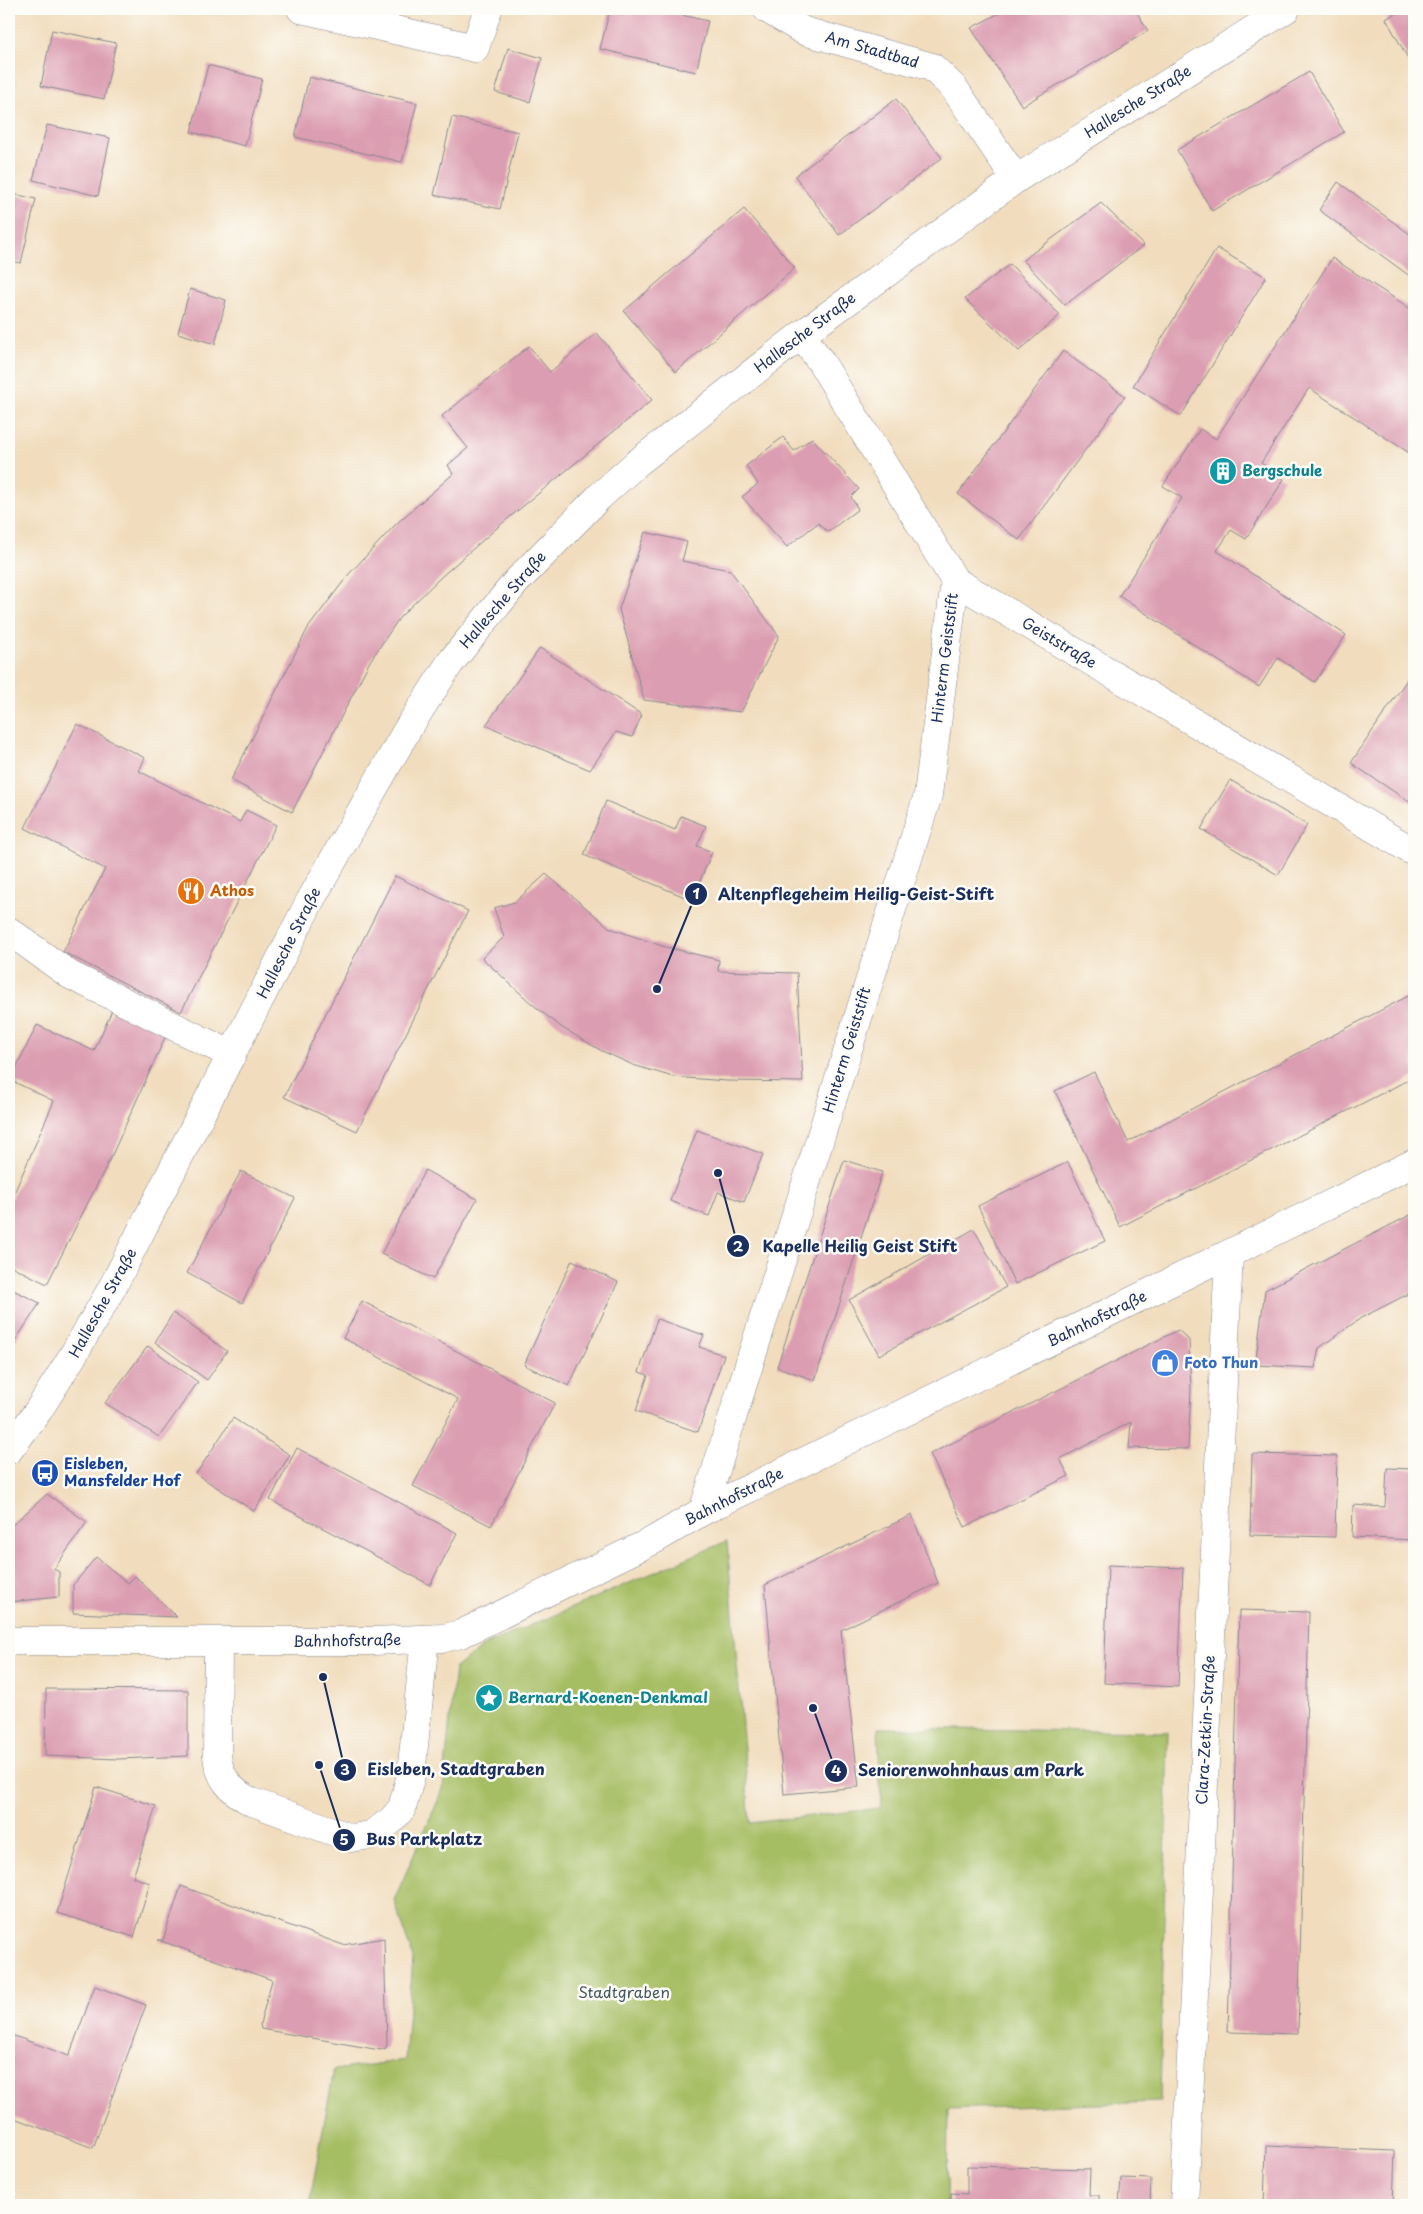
<svg xmlns="http://www.w3.org/2000/svg" width="1423" height="2214" font-family="'Playpen Sans',sans-serif">
	<style>
		.green { fill: #a6be63; stroke: #607660 }
		.building { fill: #db9db1 }
		.lines { fill: none; stroke-linecap: round; stroke-linejoin: round }
		.minor-casing { stroke: #86868e; stroke-width: 29 }
		.minor { stroke: #fff; stroke-width: 28 }
		.labels { text-anchor: middle; stroke-width: 5; stroke-linejoin: round; paint-order: stroke }
		.street-label { font-size: 15px; fill: #1b2f5e; stroke: #fdfcf7 }
		.culture-label { font-size: 15px; font-weight: bold; fill: #0d838f; stroke: #fdfcf7; text-anchor: start }
		.food-label { font-size: 15px; font-weight: bold; fill: #c56008; stroke: #fdfcf7; text-anchor: start }
		.shop-label { font-size: 15px; font-weight: bold; fill: #366cbe; stroke: #fdfcf7; text-anchor: start }
		.transit-label { font-size: 15px; font-weight: bold; fill: #164399; stroke: #fdfcf7; text-anchor: start }
		.park-label { font-size: 15px; fill: #455a60; stroke: #fdfcf7 }
		.leader { fill: none; stroke: #1b2f5e; stroke-width: 2 }
		.callout-dot { fill: #1b2f5e; stroke: #fdfcf7; stroke-width: 2 }
		.mark-label { font-size: 15px; text-anchor: middle; font-weight: bold; fill: #fff }
		.callout-label { font-size: 16px; text-anchor: middle; font-weight: bold; fill: #1b2f5e; stroke: #fdfcf7; stroke-width: 5; stroke-linejoin: round; paint-order: stroke }
	</style>
	<rect width="100%" height="100%" fill="#fdfcf7"/>
	<filter id="ink" filterUnits="userSpaceOnUse"><feTurbulence type="fractalNoise" baseFrequency=".02" numOctaves="2"/><feDisplacementMap in="SourceGraphic" scale="10" xChannelSelector="R" yChannelSelector="G"/><feConvolveMatrix kernelMatrix="1 2 1 2 8 2 1 2 1" color-interpolation-filters="sRGB"/></filter>
	<filter id="wash" filterUnits="userSpaceOnUse"><feTurbulence type="fractalNoise" baseFrequency=".0096" numOctaves="4" result="noise"/><feDisplacementMap in="SourceGraphic" scale="20" xChannelSelector="R" yChannelSelector="G"/><feGaussianBlur stdDeviation="1.12" result="paint"/><feColorMatrix in="noise" values="0 0 0 0 0 0 0 0 0 0 0 0 0 0 0 0 0 1.4 0 .05"/><feComposite in="paint" operator="in"/></filter>
	<g filter="url(#wash)">
		<rect width="100%" height="100%" fill="#f1ddbd"/>
		<path class="green" d="M727,1541L750,1823L881,1808L878,1728L1168,1732L1160,2102L948,2109L947,2205H309L334,2070L405,2060L413,1958L394,1900L443,1789L455,1668L485,1645Z"/>
		<g id="blocks">
			<path class="building" d="M610,9H655L708,21L696,72L600,49Z
				M1007,9H1135L1148,31L1022,106L971,28Z
				M1403,9H1414V69L1386,19Z
				M52,30L116,43L104,99L41,86Z
				M508,48L542,58L530,102L495,92Z
				M208,65L262,79L245,146L191,132Z
				M1309,72L1344,132L1212,211L1177,150Z
				M309,77L417,103L402,162L295,137Z
				M896,99L942,158L839,235L795,176Z
				M452,117L518,132L500,209L434,195Z
				M47,125L110,138L98,196L33,180Z
				M1338,182L1414,237V279L1319,210Z
				M9,193L36,199L21,263L9,261Z
				M1101,203L1144,245L1065,305L1023,260Z
				M744,209L795,268L676,372L624,311Z
				M1217,248L1266,277L1181,416L1133,386Z
				M1332,258L1414,311V456L1309,388L1261,463L1284,479L1246,539L1231,530L1217,551L1346,635L1315,682L1278,658L1259,687L1119,596L1182,498L1163,486L1200,429L1216,439Z
				M1010,264L1060,315L1019,351L965,299Z
				M190,289L226,300L215,344L178,333Z
				M597,333L652,400L499,526L442,576L400,617L370,661L292,812L231,780L308,628L349,574L396,524L453,474L448,465L468,448L442,416L529,346L550,372Z
				M1063,351L1125,396L1019,540L958,494Z
				M783,437L794,451L812,438L859,489L851,497L858,509L828,532L818,523L787,547L742,497L758,484L746,466Z
				M645,532L687,542L682,561L730,570L779,636L741,712L644,700L619,609Z
				M540,648L642,715L632,737L616,732L590,770L486,725Z
				M1414,669V805L1351,763Z
				M77,724L145,758L139,771L240,822L246,810L276,825L181,1012L63,952L105,869L25,828Z
				M1230,780L1307,825L1278,875L1201,829Z
				M606,801L675,830L681,816L706,826L697,846L712,852L692,900L584,855Z
				M546,874L610,928L662,946L719,960L718,971L797,973L803,1082L727,1081L673,1077L633,1065L602,1051L561,1027L532,1004L482,958L504,937L494,908L515,902Z
				M395,876L468,911L357,1131L284,1097Z
				M1414,993V1077L1120,1227L1055,1091L1094,1072L1128,1142Z
				M113,1008L167,1033L112,1155L47,1284L9,1265V1205L54,1101L10,1080L37,1025L94,1051Z
				M697,1130L763,1154L744,1202L718,1192L709,1216L670,1201Z
				M844,1160L882,1172L815,1380L777,1367Z
				M1068,1162L1105,1241L1015,1284L978,1206Z
				M425,1170L477,1199L433,1279L381,1254Z
				M241,1171L295,1198L242,1303L187,1273Z
				M1414,1213V1291L1361,1318L1319,1348L1315,1368L1255,1365L1265,1290Z
				M974,1229L1006,1287L879,1355L849,1300Z
				M572,1260L618,1282L569,1386L524,1365Z
				M9,1288L40,1303L9,1350Z
				M362,1301L555,1403L491,1526L413,1486L458,1399L343,1338Z
				M173,1313L227,1351L207,1380L155,1342Z
				M657,1319L704,1335L699,1347L724,1355L698,1432L636,1411L648,1375L639,1372Z
				M1178,1330L1189,1340L1191,1390L1188,1449L1129,1448L1131,1422L1060,1459L1069,1476L965,1527L930,1454Z
				M148,1346L198,1382L159,1437L105,1403Z
				M233,1418L290,1455L254,1511L196,1474Z
				M297,1448L457,1533L430,1585L270,1500Z
				M1252,1454L1337,1456L1335,1537L1250,1535Z
				M1387,1468L1414,1469L1413,1540L1352,1537L1353,1505L1385,1507Z
				M47,1494L87,1522L54,1569L59,1572V1597L9,1602V1528Z
				M912,1515L938,1583L841,1630L859,1787L784,1794L765,1585Z
				M96,1557L128,1583L135,1576L177,1617L73,1613V1585Z
				M1108,1565L1183,1568L1178,1687L1104,1683Z
				M1239,1610L1309,1612L1298,2034L1228,2032Z
				M46,1689L188,1690V1756L118,1759L45,1756Z
				M96,1787L156,1806L133,1877L150,1883L134,1937L57,1913Z
				M181,1886L343,1945L384,1938L387,2043L386,2048L380,2050L261,2029L260,2024L272,1980L158,1940H163Z
				M95,1986L146,2005L93,2148L9,2116V2034L69,2056Z
				M1266,2146L1395,2151L1393,2205H1264Z
				M967,2166L1090,2169L1089,2195H1099V2205H951V2193L967,2194Z
				M1121,2178L1151,2179L1150,2205H1119Z"/>
		</g>
	</g>
	<g filter="url(#ink)">
		<use href="#blocks" fill-opacity="0" stroke="#86868e" stroke-width="1"/>
		<g class="lines">
			<g class="minor-casing">
				<path id="minor" d="M301,9L475,48L488,9
					M767,9L804,31L932,67L954,88L1016,179
					M801,335L821,362L955,581L1414,852
					M9,931L70,975L232,1055
					M9,1450L38,1411L72,1357L112,1288L310,901L407,730L450,663L516,582L599,497L637,463L801,335L1016,179L1286,9
					M703,1511L928,795L955,581
					M9,1641H373L444,1638L461,1634L654,1540L703,1511L1414,1163
					M218,1642L217,1755C219,1778 231,1791 250,1801L351,1838L371,1835L392,1820L402,1808L411,1775L425,1639
					M1184,2205L1229,1255"/>
			</g>
			<use href="#minor" class="minor"/>
		</g>
	</g>
	<defs>
		<g id="building-disc" transform="scale(1.4375)"><circle r="9.5" fill="#0f9aa8" stroke="#fdfcf7"/><path d="M-4-6H4V6H1V3H-1V6H-4ZM-2.5-4.3h1.7v1.8h-1.7ZM.8-4.3h1.7v1.8H.8ZM-2.5-1h1.7V.8h-1.7ZM.8-1h1.7V.8H.8Z" fill="#fff"/></g>
		<g id="restaurant-disc" transform="scale(1.4375)"><circle r="9.5" fill="#e8710a" stroke="#fdfcf7"/><path d="M-5-6h1v4h1v-4h1v4h1v-4h1v5L-1.5 .5V6h-2V.5L-5-1ZM5-6V6H3V1.5H1.5Q1.5-4 5-6Z" fill="#fff"/></g>
		<g id="shop-disc" transform="scale(1.4375)"><circle r="9.5" fill="#3f7fe0" stroke="#fdfcf7"/><path d="M-5-2.5h2.3a2.7 3.5 0 0 1 5.4 0H5L5.5 6h-11ZM-1.5-2.5h3a1.5 2.3 0 0 0-3 0Z" fill="#fff"/></g>
		<g id="bus-disc" transform="scale(1.4375)"><circle r="9.5" fill="#1a4fb4" stroke="#fdfcf7"/><path d="M-5-6H5V4H4V6H2V4H-2V6H-4V4H-5ZM-3.5-4V0h7V-4ZM-3.5 1.2v1.5H-2V1.2ZM2 1.2v1.5H3.5V1.2Z" fill="#fff"/></g>
		<g id="sight-disc" transform="scale(1.4375)"><circle r="9.5" fill="#0f9aa8" stroke="#fdfcf7"/><path d="M0-6L1.8-2.2L6-1.7L2.9 1.2L3.7 5.4L0 3.3L-3.7 5.4L-2.9 1.2L-6-1.7L-1.8-2.2Z" fill="#fff"/></g>
	</defs>
	<g fill-rule="evenodd">
		<use href="#building-disc" x="1223" y="471"/>
		<use href="#restaurant-disc" x="191" y="891"/>
		<use href="#shop-disc" x="1165" y="1363"/>
		<use href="#bus-disc" x="45" y="1473"/>
		<use href="#sight-disc" x="489" y="1698"/>
	</g>
	<g class="labels">
		<g class="street-label">
			<text transform="translate(872 50) rotate(16)" y="5">Am Stadtbad</text>
			<text transform="translate(1138 102) rotate(-32)" y="5">Hallesche Straße</text>
			<text transform="translate(805 333) rotate(-37)" y="5">Hallesche Straße</text>
			<text transform="translate(503 600) rotate(-49)" y="5">Hallesche Straße</text>
			<text transform="translate(1059 643) rotate(31)" y="5">Geiststraße</text>
			<text transform="translate(945 658) rotate(-83)" y="5">Hinterm Geiststift</text>
			<text transform="translate(289 943) rotate(-63)" y="5">Hallesche Straße</text>
			<text transform="translate(847 1050) rotate(-73)" y="5">Hinterm Geiststift</text>
			<text transform="translate(103 1303) rotate(-61)" y="5">Hallesche Straße</text>
			<text transform="translate(1097 1319) rotate(-26)" y="5">Bahnhofstraße</text>
			<text transform="translate(734 1497) rotate(-27)" y="5">Bahnhofstraße</text>
			<text transform="translate(347 1641) rotate(-1)" y="5">Bahnhofstraße</text>
			<text transform="translate(1206 1730) rotate(-87)" y="5">Clara-Zetkin-Straße</text>
		</g>
		<g class="culture-label">
			<text x="1242" y="476">Bergschule</text>
			<text x="508" y="1703">Bernard-Koenen-Denkmal</text>
		</g>
		<g class="food-label">
			<text x="210" y="896">Athos</text>
		</g>
		<g class="shop-label">
			<text x="1184" y="1368">Foto Thun</text>
		</g>
		<g class="transit-label">
			<text x="64" y="1469">Eisleben,<tspan x="64" dy="17">Mansfelder Hof</tspan></text>
		</g>
		<g class="park-label">
			<text x="624" y="1998">Stadtgraben</text>
		</g>
	</g>
	<path class="leader" d="M657 989L696 894M718 1173L738 1246M323 1677L345 1770M813 1708L836 1771M319 1765L344 1840"/>
	<g class="callout-dot">
		<circle cx="657" cy="989" r="5"/>
		<circle cx="718" cy="1173" r="5"/>
		<circle cx="323" cy="1677" r="5"/>
		<circle cx="813" cy="1708" r="5"/>
		<circle cx="319" cy="1765" r="5"/>
		<circle cx="696" cy="894" r="12"/>
		<circle cx="738" cy="1246" r="12"/>
		<circle cx="345" cy="1770" r="12"/>
		<circle cx="836" cy="1771" r="12"/>
		<circle cx="344" cy="1840" r="12"/>
	</g>
	<g class="mark-label">
		<text x="696" y="899">1</text>
		<text x="738" y="1252">2</text>
		<text x="345" y="1775">3</text>
		<text x="836" y="1776">4</text>
		<text x="344" y="1845">5</text>
	</g>
	<g class="callout-label">
		<text x="856" y="900">Altenpflegeheim Heilig-Geist-Stift</text>
		<text x="860" y="1252">Kapelle Heilig Geist Stift</text>
		<text x="456" y="1775">Eisleben, Stadtgraben</text>
		<text x="971" y="1776">Seniorenwohnhaus am Park</text>
		<text x="424" y="1845">Bus Parkplatz</text>
	</g>
	<rect width="1423" height="2214" fill="none" stroke="#fdfcf7" stroke-width="30"/>
</svg>
